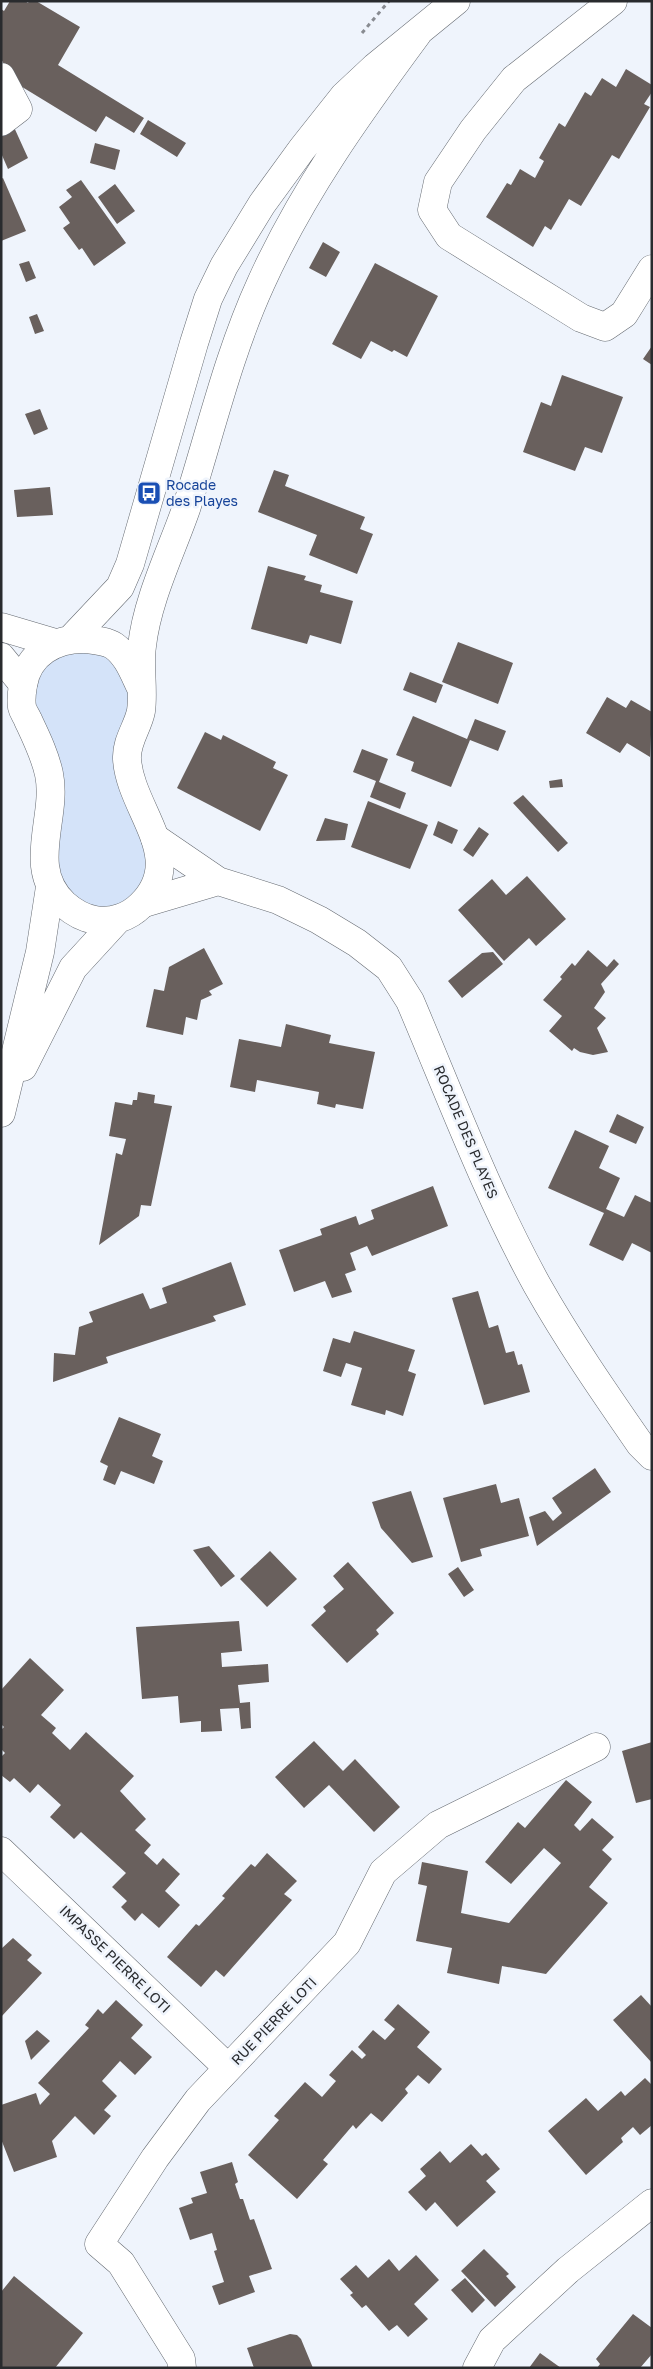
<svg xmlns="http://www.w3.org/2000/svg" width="653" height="2369" font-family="'Golos Text',sans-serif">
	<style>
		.green { fill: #d4e3f9 }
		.building { fill: #69605d }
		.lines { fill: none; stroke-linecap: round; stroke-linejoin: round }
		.minor-casing { stroke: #656a71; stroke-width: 29 }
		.tertiary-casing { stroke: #656a71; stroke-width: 29 }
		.secondary-casing { stroke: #656a71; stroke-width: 29 }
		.path { stroke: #888b91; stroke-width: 3; stroke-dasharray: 4 4; stroke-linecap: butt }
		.minor { stroke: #fff; stroke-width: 28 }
		.tertiary { stroke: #fff; stroke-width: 28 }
		.secondary { stroke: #fff; stroke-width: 28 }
		.labels { text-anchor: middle; stroke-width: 5; stroke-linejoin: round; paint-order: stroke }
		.transit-label { font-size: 14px; fill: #164399; stroke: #eff4fc; text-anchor: start }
		.street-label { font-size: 14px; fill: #292b2e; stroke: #eff4fc }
	</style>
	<rect width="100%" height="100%" fill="#eff4fc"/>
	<path class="green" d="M71,639L129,663L131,736L161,858L132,913L67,907L23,684Z"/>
	<path class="building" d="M10,1H25L28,3L29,1H36L80,27L58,65L144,118L134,133L106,116L96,132L14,82L1,59V9L4,11Z
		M626,69L652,85V92L644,104L650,107L619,159L612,155L581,206L569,199L551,230L545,226L533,247L486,217L507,183L511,185L520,169L535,178L544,161L539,158L559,123L565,127L585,92L591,96L602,78L616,87Z
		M148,120L186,143L177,157L140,134Z
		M13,125L28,158L8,169L1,153V134Z
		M95,143L120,150L115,170L90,163Z
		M3,178L26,231L1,241V179Z
		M81,180L126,243L94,266L82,248L79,250L63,228L70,223L59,207L72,197L66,190Z
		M115,184L135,211L117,224L98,197Z
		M323,242L340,252L326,277L309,268Z
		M29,261L36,278L26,282L19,264Z
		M375,263L438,296L407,357L394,350L392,352L371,341L361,359L332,344Z
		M37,314L44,331L35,334L29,317Z
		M652,346V365L643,359Z
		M562,375L623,397L602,453L585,447L575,471L523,452L541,402L551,406Z
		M40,409L48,429L34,435L25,414Z
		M274,470L289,475L285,486L365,517L360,529L373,534L357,574L309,555L317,535L258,512Z
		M50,487L53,515L17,517L14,490Z
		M268,566L306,576L304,580L322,585L320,592L353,601L341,644L310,635L307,644L251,629Z
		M458,642L513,663L498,704L442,682Z
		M410,672L443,685L436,703L403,690Z
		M607,697L626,708L631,700L652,712L650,757L627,743L620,753L586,733Z
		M413,716L467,739L475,719L506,731L498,751L470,740L451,787L411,771L414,762L396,755Z
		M205,732L221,740L223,735L276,762L273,768L288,775L260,831L177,788Z
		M362,749L388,759L379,782L406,793L400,809L370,797L376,781L353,772Z
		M562,779L563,787L550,788L549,781Z
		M523,795L568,843L558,852L513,803Z
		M368,801L428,825L410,869L351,847Z
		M325,818L348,824L345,840L316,841Z
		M438,821L458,830L452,844L433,835Z
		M479,827L489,834L473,857L463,850Z
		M527,876L566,919L536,946L529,938L504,961L458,910L492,879L506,895Z
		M204,948L223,984L209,991L212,995L201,1000L197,1020L186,1017L183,1035L146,1027L154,989L164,991L169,967Z
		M588,950L607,967L614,959L619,964L601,984L605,992L594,1008L606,1018L597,1028L608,1052L593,1055L580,1052L574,1048L572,1051L549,1031L562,1016L543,1000L562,979L560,977L572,963L575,966Z
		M493,952L503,964L462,998L448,981L482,953Z
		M286,1024L331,1035L329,1043L375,1052L363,1109L336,1104L335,1108L317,1104L319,1092L257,1080L255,1092L230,1087L239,1039L281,1047Z
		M138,1092L155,1095L154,1103L172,1106L151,1206L141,1205L139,1216L99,1245L116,1153L122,1155L126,1139L109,1136L115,1102L132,1105L133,1100H137Z
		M617,1114L644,1127L636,1144L609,1132Z
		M575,1130L609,1146L599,1168L620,1178L606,1209L624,1217L635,1195L652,1203V1253L632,1243L623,1261L589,1245L604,1213L548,1188Z
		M433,1186L448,1226L372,1256L367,1246L350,1253L356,1270L345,1274L352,1292L332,1298L325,1281L294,1292L279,1250L322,1235L320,1229L356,1216L359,1225L374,1219L371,1210Z
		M231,1262L246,1305L213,1316L216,1321L106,1357L108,1363L53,1382L54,1353L75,1355L79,1327L93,1322L89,1312L143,1293L150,1309L167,1303L162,1288Z
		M478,1291L489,1328L498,1325L506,1353L514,1351L518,1365L522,1364L530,1392L484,1405L452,1298Z
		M354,1331L415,1350L408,1371L416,1374L403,1416L386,1410L385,1415L351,1405L362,1368L346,1363L341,1377L323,1371L333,1338L350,1343Z
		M119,1417L161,1434L152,1456L163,1461L154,1484L121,1471L115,1485L103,1480L108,1466L100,1462Z
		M595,1468L611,1492L537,1546L529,1517L545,1511L553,1521L562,1513L552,1498Z
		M496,1484L501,1503L519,1498L529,1536L480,1549L482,1556L461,1562L443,1498Z
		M411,1491L433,1557L412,1563L381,1528L372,1502Z
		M209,1546L235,1576L221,1587L193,1550Z
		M270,1551L297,1579L267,1607L240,1579Z
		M348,1562L394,1613L376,1630L379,1634L347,1663L311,1625L326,1611L323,1607L344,1589L333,1576Z
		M458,1567L474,1590L464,1597L448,1574Z
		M239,1621L242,1651L221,1653L222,1667L268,1664L269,1682L238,1685L240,1703L250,1702L251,1728L241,1729L239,1708L220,1709L222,1731L201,1732V1721L180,1723L178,1696L142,1699L136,1627Z
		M30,1658L64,1690L41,1715L56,1728L52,1733L70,1750L86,1732L134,1776L120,1791L146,1819L135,1830L151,1845L144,1853L157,1865L163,1858L180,1874L165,1891L180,1905L159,1928L142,1913L135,1921L121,1907L127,1901L112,1887L126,1873L81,1832L74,1839L50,1817L61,1805L38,1784L30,1793L14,1778L10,1782L1,1775V1757L5,1753L1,1749V1730L4,1727L1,1724V1690Z
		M314,1741L343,1771L355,1759L400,1807L374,1832L329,1785L304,1808L275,1777Z
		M652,1742V1799L636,1803L622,1751Z
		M566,1780L592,1802L574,1825L580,1831L592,1818L614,1837L602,1850L612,1859L589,1887L608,1903L546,1974L502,1966L499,1984L447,1973L452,1948L416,1941L427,1886L418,1884L422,1862L468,1871L461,1913L509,1923L561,1863L544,1848L511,1884L485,1862L518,1822L525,1828Z
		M267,1853L297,1881L284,1894L292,1900L224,1977L216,1970L201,1987L167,1957L196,1924L199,1926L225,1898L222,1896L251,1864L255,1867Z
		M13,1938L32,1955L27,1960L42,1973L1,2017V1949Z
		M641,1995L652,2007V2063L613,2020Z
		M116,2000L143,2025L131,2038L152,2057L135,2075L120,2061L102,2081L117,2096L104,2110L111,2116L94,2135L75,2116L52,2141L57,2157L14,2172L1,2139V2105L36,2093L40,2105L50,2094L38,2083L89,2028L85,2025L98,2009L103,2014Z
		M398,2004L430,2032L417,2047L442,2069L429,2084L418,2075L405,2089L408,2093L382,2122L371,2113L356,2129L353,2125L323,2160L328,2164L297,2199L248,2155L279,2120L274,2116L305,2082L322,2097L336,2081L329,2075L352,2050L362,2059L366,2055L358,2047L373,2030L385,2040L395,2029L384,2020Z
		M37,2030L50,2041L31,2060L25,2041Z
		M645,2078L652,2085V2125L640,2135L633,2127L621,2138L623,2142L586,2175L548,2131L586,2098L598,2111L621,2091L625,2096Z
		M471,2144L482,2156L486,2153L500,2169L486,2181L496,2192L457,2227L435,2202L426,2211L408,2192L426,2176L420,2169L440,2151L450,2163Z
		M232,2162L238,2182L235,2184L240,2199H243L250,2220L254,2219L272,2269L249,2276L255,2292L219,2305L212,2286L224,2282L214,2251L217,2250L212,2233L190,2240L179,2208L193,2203L191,2198L207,2193L200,2172Z
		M484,2249L509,2274L506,2276L516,2287L495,2307L461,2271Z
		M416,2255L439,2280L414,2304L428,2319L408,2337L397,2325L389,2331L366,2305L362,2308L350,2295L353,2293L340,2279L356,2265L368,2278L389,2259L399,2271Z
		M14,2276L83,2333L55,2368H1V2292Z
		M465,2278L485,2300L472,2313L451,2290Z
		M633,2314L652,2328V2354L640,2368H597L600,2364L596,2359Z
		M290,2334L297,2335L301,2339L313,2368H254L247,2348Z
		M540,2353L561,2368H529Z"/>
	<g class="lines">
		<g class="minor-casing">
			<path id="minor" d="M613,1L514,79L473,130L438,182L432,210L449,236L581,318L605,327L624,314L652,269
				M1,77L18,109L1,122
				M1,1851L228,2068
				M182,2368L181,2359L121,2263L99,2244L155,2158L198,2100L347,1943L383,1872L438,1825L596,1747
				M477,2368L492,2340L568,2270L652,2203"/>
		</g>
		<g class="tertiary-casing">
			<path id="tertiary" d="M1,627L55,643
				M1,657L23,684
				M155,838L218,881L278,900L319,920L357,943L389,968L410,1001C450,1095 487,1194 537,1285C568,1340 604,1392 640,1444L652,1456
				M144,903L218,881"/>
		</g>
		<g class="secondary-casing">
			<path id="secondary" d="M71,639L120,587L130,564L194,343L208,299L224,266L262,204L302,149L344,96L375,67L456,1
				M141,688C134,674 128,656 114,646C107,641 94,640 86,639C56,638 28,653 23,685C22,691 21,701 22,707C23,712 26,715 28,720C36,737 45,755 49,774C58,818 25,867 64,904C73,912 83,918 95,920C112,923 129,917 141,905C189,858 130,810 127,759C126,741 138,727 141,711C144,690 139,667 142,646C147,600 171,552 186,509C210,434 228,355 261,283C302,192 359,113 418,33
				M23,1067L73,968L118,919
				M1,1113L40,952L50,887"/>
		</g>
		<path class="path" d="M362,33L389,1"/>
		<use href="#minor" class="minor"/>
		<use href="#tertiary" class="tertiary"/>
		<use href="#secondary" class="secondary"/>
	</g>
	<defs>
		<g id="bus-square" transform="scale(1.25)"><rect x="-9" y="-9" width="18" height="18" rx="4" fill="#1a4fb4" stroke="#eff4fc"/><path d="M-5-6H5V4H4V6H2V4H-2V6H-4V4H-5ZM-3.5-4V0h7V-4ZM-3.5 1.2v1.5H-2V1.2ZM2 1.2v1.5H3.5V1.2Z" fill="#fff"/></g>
	</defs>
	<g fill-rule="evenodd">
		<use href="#bus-square" x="149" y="493"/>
	</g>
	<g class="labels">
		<g class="transit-label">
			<text x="166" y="490">Rocade<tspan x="166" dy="16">des Playes</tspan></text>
		</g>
		<g class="street-label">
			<text transform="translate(466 1132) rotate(67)" y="5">ROCADE DES PLAYES</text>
			<text transform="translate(115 1959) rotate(44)" y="5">IMPASSE PIERRE LOTI</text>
			<text transform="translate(274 2021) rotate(-46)" y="5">RUE PIERRE LOTI</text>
		</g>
	</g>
	<rect width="653" height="2369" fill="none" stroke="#292b2e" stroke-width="5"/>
</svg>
